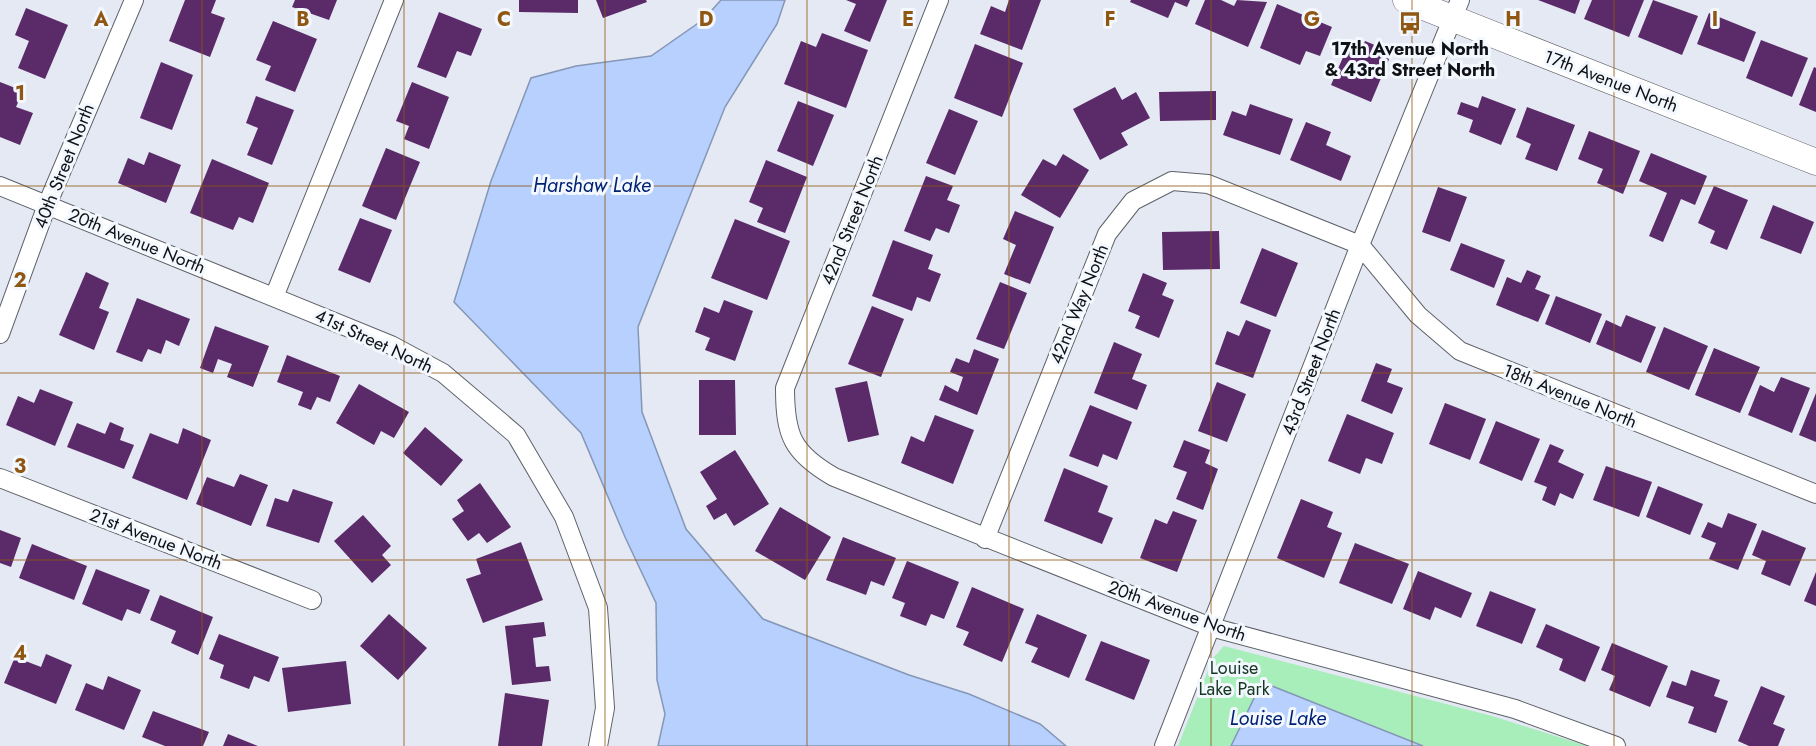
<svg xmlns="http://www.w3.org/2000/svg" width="1816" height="746" font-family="Jost,sans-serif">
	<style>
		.green { fill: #a7eeba }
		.water { fill: #b7d0fd; stroke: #8597b7; stroke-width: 1.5 }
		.building { fill: #5a2a69 }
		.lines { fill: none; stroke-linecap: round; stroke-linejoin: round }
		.street-casing { stroke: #5e626a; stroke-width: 20 }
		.secondary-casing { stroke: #5e626a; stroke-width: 27 }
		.street { stroke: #fff; stroke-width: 18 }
		.secondary { stroke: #fff; stroke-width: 26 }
		.grid { fill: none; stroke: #905712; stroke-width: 1.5; stroke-opacity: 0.55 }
		.labels { text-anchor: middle; stroke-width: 6; stroke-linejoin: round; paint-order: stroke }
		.poi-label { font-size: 18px; font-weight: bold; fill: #0f1114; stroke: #f3f7fe }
		.street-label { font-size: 18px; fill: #0f1114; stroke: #f3f7fe }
		.park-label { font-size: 18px; fill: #143721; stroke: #f3f7fe }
		.water-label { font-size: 20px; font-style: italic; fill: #002173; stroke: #f3f7fe }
		.grid-label { font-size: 20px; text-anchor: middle; font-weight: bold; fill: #905712; stroke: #f3f7fe; stroke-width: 6; stroke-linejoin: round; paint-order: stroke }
	</style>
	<rect width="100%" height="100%" fill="#e5e9f3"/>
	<path class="green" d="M1224,646L1492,716L1587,746H1423L1272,686L1244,716L1231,746H1178L1213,658Z"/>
	<path class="water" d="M721,0H785L777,24L725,107L638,327L642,412L686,529L763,619L909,675L969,694L1040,724L1066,746H658L665,714L657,680L656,603L625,537L581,433L454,302L491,181L531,78L576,66L651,56L704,19Z
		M1272,686L1423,746H1231L1258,690Z"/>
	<path class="building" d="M185,0H216L211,13L225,18L210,57L169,41Z
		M295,0H337L329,20L292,7Z
		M519,0H578V13L519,12Z
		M596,0H646L647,2L603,18Z
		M846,0H887L870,42L844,31L856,4Z
		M1009,0H1041L1022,50L980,34L991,6L1005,12Z
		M1131,0H1190L1187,7L1175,2L1168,18L1130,2Z
		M1205,0H1221L1234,6L1237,0L1267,2L1248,47L1195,24Z
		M1538,0H1580L1575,14Z
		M1592,0H1644L1629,37L1584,19Z
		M1653,0L1698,16L1682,55L1638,37Z
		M1277,4L1332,27L1320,56L1306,51L1300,65L1260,48Z
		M26,8L68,25L45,79L18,68L29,41L15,35Z
		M439,12L482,29L471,56L457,51L446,78L417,67Z
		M1709,13L1756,32L1744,62L1697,44Z
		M273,21L317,39L295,92L265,80L271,66L256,60Z
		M822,33L868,50L846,108L784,84L801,41L816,47Z
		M1761,40L1808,58L1792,97L1746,78Z
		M1365,41L1392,52L1371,102L1331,85L1347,48L1360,53Z
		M975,44L1023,63L1002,117L954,98Z
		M161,62L193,75L172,130L140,118Z
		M1814,67L1816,68V112L1799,105Z
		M0,82L23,91L16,107L33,113L20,145L0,137Z
		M412,82L449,97L429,149L404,139L409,126L396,121Z
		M1115,87L1122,100L1136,92L1150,118L1121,133L1128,145L1100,160L1073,109Z
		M1216,91V120L1160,121L1159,92Z
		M256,96L294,110L272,165L247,155L258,128L246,123Z
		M1482,96L1516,109L1501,145L1469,132L1473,120L1457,114L1461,102L1478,108Z
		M798,101L834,115L813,166L777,151Z
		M1250,104L1293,119L1280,155L1223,135L1232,111L1246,116Z
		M1527,107L1575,125L1557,171L1525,159L1531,144L1516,137Z
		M949,109L978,121L955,175L926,163Z
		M1306,122L1331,132L1326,145L1351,156L1341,181L1290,160Z
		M1589,131L1640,151L1623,194L1597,183L1603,169L1578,159Z
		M386,148L420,162L396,220L362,206Z
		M149,152L181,165L166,203L118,183L128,158L144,165Z
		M1651,153L1707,176L1695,205L1681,199L1663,242L1649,236L1667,193L1639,181Z
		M1063,154L1089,170L1060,218L1021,195L1043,159L1056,166Z
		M212,159L269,183L253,223L239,217L233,230L190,213Z
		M766,160L807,177L785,233L757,222L763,208L749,202Z
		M926,176L953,186L947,200L960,205L949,233L936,228L930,241L904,231Z
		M1714,186L1748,200L1727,250L1710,243L1715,231L1698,223Z
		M1438,187L1467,197L1450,242L1422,232Z
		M1773,205L1814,222L1801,254L1760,238Z
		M1015,211L1054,227L1030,284L1004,274L1016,245L1003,239Z
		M360,218L392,230L370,283L338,270Z
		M735,219L790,241L767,300L711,278Z
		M1219,231L1220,269L1163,270L1162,232Z
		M893,240L933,255L928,269L941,274L930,302L917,297L912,311L872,296Z
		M1461,243L1505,260L1494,288L1450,270Z
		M1262,248L1298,263L1276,317L1240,303Z
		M1527,270L1541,276L1535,289L1550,295L1538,322L1496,305L1507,277L1521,283Z
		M86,272L109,283L99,308L109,312L94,350L59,335Z
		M1143,273L1167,283L1162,295L1174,300L1159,338L1135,328L1140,316L1128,311Z
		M1000,282L1027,293L1004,349L976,339Z
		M1556,296L1602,314L1590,343L1545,324Z
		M137,298L190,319L179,346L166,340L161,354L148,349L142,362L116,352Z
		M724,300L753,311L735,361L705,350L710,338L695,332L704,307L719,313Z
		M872,306L904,319L881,377L848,364Z
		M1626,315L1656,327L1641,363L1596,344L1606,320L1621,327Z
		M1246,320L1271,330L1253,378L1215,364L1227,331L1239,336Z
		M215,326L269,346L253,387L227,377L232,364L218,359L213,373L200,368Z
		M1664,327L1708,346L1689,390L1646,372Z
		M1114,342L1142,354L1132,379L1147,385L1137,410L1094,393Z
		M1714,348L1760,367L1740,413L1695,395Z
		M974,349L999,359L977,415L939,400L945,385L958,392L963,377L950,372L956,358L969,363Z
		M287,355L340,376L330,402L317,397L311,410L298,405L303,392L277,382Z
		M1376,363L1392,369L1387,382L1403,388L1392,414L1361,401Z
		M1781,377L1810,388L1792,433L1748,415L1760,385L1774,392Z
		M699,380H735L736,435H699Z
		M867,381L879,435L848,442L835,388Z
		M1217,382L1246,394L1227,442L1198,431Z
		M359,384L409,412L394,438L381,431L374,445L336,423Z
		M40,389L73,402L55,446L6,425L18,396L34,403Z
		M1816,393V442L1799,435Z
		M1445,403L1486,419L1470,460L1429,444Z
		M1090,405L1132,422L1117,460L1103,454L1098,467L1069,456Z
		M1347,414L1394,433L1382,464L1366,458L1360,474L1328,461Z
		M935,415L974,430L953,484L901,463L911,436L924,442Z
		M1496,421L1540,439L1522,481L1479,463Z
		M110,422L124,428L120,440L134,445L124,469L67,447L77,423L105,434Z
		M425,427L463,460L441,486L403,453Z
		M183,428L211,440L187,500L132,478L150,433L178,444Z
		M1184,440L1210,450L1205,463L1218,469L1203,510L1176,499L1187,472L1173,467Z
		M1550,444L1564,450L1558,462L1584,474L1573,499L1560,493L1555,506L1542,500L1547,487L1534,482Z
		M735,450L769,504L734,526L726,513L714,520L706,506L717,499L700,472Z
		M1606,466L1652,482L1639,517L1593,500Z
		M1064,468L1108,486L1098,512L1113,518L1102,544L1044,521Z
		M240,474L268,485L251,526L196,504L207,477L234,487Z
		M480,483L511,527L487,543L479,533L468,541L452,519L464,511L457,500Z
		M1658,486L1703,504L1690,535L1646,517Z
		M293,489L333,502L319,543L266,526L275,498L288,502Z
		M1301,499L1333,512L1327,527L1342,533L1324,578L1277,558Z
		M780,507L831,537L805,580L755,551Z
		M1173,511L1197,520L1177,572L1140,558L1155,519L1167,524Z
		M1728,513L1757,524L1738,570L1709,559L1716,543L1701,537L1708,522L1722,528Z
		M363,515L391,546L382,555L391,565L372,583L334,541Z
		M0,530L21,538L11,567L0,563Z
		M1762,530L1806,548L1790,586L1761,574L1766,561L1752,555Z
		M843,537L896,558L884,586L871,581L866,595L826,580Z
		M521,542L543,600L483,623L466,579L481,574L476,559Z
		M1355,543L1409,564L1392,604L1339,583Z
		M32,544L87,566L74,600L19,578Z
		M907,561L959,582L944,619L931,614L926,626L900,616L905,603L892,598Z
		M96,569L150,590L140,614L127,609L122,621L82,604Z
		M1418,571L1472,593L1461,618L1435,607L1430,620L1403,609Z
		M1816,572V606L1804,601Z
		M972,587L1024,609L1002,662L963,645L969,632L956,627Z
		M1490,591L1536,609L1522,644L1476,626Z
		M160,595L213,617L198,655L171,643L176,631L150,620Z
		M389,614L427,648L398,680L360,646Z
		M1037,614L1087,635L1069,678L1031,662L1038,648L1025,643Z
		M544,622L546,636L533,638L536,667L549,666L551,681L512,685L505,626Z
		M1546,624L1600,647L1585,682L1559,670L1563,659L1536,647Z
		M219,634L279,657L269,682L254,676L249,689L220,678L224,665L209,659Z
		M1101,641L1150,660L1134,700L1085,680Z
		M1612,643L1668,666L1650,707L1609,690L1615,676L1601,670Z
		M46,654L72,665L56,704L4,683L15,657L41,667Z
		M346,661L351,704L288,712L282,668Z
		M1691,670L1720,680L1714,696L1728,701L1716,733L1688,723L1694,707L1666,697L1672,681L1686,686Z
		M108,676L141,690L124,730L75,710L86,683L103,690Z
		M1761,686L1785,696L1773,724L1785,729L1778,746H1749L1738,741Z
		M505,693L549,700L542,746H498Z
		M153,711L209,732L203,746H165L142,737Z
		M228,734L258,746H223Z"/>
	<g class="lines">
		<g class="street-casing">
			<path id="street" d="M939,0L785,388C785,435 792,453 834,477L1211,627L1515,709L1616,746
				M0,186L391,345L443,373L516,435L564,517L598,608L605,708L598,746
				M274,297L394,0
				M0,334L47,205L134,0
				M0,478L312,600
				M985,539L1107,234L1133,201L1172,181L1208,184L1360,245L1418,315L1460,351L1816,494
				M1164,746L1360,245L1460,0"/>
		</g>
		<g class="secondary-casing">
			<path id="secondary" d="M1406,0L1816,162"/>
		</g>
		<use href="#street" class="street"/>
		<use href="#secondary" class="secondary"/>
	</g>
	<path class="grid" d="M202,0V746M404,0V746M605,0V746M807,0V746M1009,0V746M1211,0V746M1412,0V746M1614,0V746M0,186H1816M0,373H1816M0,560H1816"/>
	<defs>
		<g id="bus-bare" transform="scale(1.8)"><path d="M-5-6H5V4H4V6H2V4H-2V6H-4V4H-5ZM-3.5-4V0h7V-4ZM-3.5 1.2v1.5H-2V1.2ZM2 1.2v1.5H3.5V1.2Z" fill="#905712" stroke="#f3f7fe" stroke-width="2.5" paint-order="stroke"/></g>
	</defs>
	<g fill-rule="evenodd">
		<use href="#bus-bare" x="1410" y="23"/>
	</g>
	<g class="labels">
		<g class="poi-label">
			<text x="1410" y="55">17th Avenue North<tspan x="1410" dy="21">&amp; 43rd Street North</tspan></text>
		</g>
		<g class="street-label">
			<text transform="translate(1611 81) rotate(21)" y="6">17th Avenue North</text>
			<text transform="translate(64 166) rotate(-68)" y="6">40th Street North</text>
			<text transform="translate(852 220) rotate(-68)" y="6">42nd Street North</text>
			<text transform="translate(137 241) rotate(22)" y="6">20th Avenue North</text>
			<text transform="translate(1079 304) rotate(-68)" y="6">42nd Way North</text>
			<text transform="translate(374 341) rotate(25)" y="6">41st Street North</text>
			<text transform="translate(1311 372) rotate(-69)" y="6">43rd Street North</text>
			<text transform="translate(1570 396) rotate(22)" y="6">18th Avenue North</text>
			<text transform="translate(156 539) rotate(21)" y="6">21st Avenue North</text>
			<text transform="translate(1177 611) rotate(20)" y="6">20th Avenue North</text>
		</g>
		<g class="park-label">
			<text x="1234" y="674">Louise<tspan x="1234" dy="21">Lake Park</tspan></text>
		</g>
		<g class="water-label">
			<text x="592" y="192">Harshaw Lake</text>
			<text x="1278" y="725">Louise Lake</text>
		</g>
	</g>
	<g class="grid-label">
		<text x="101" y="26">A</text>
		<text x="303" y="26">B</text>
		<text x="504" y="26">C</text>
		<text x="706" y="26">D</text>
		<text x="908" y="26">E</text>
		<text x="1110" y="26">F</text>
		<text x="1312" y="26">G</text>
		<text x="1513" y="26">H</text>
		<text x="1715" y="26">I</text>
		<text x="20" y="100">1</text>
		<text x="20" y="287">2</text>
		<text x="20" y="473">3</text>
		<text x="20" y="660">4</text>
	</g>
</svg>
